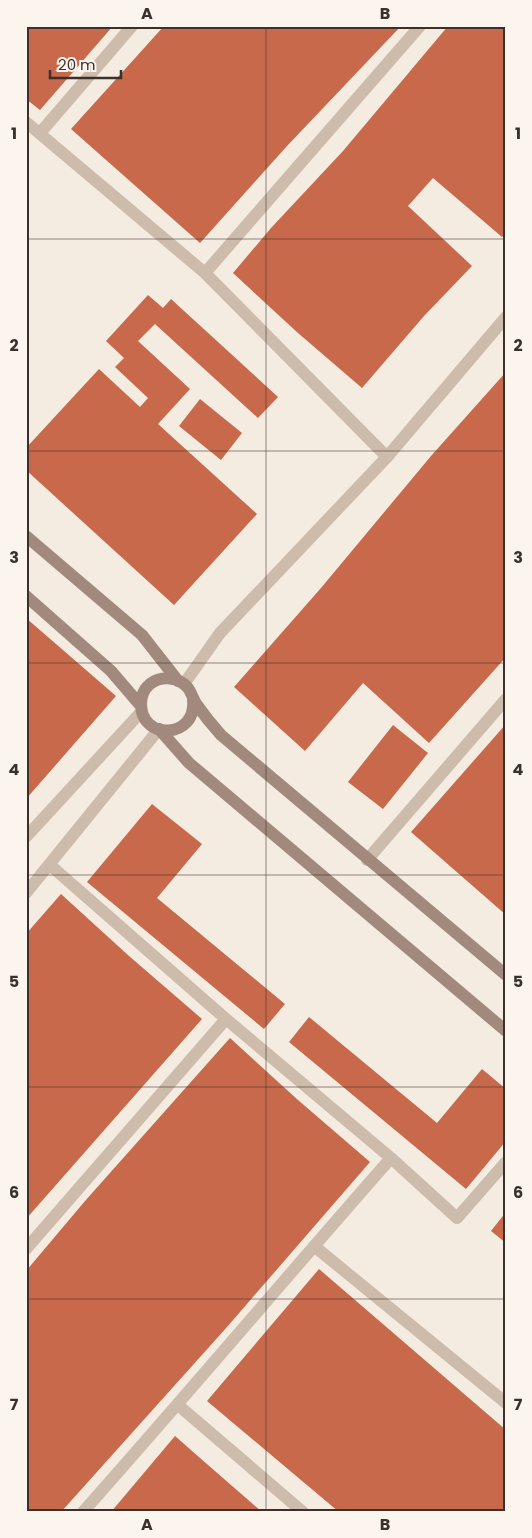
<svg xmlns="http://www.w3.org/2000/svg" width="532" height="1538" font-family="Poppins,sans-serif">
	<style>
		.building { fill: #c8694b }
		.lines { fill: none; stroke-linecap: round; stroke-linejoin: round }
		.minor { stroke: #cdbbac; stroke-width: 12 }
		.tertiary { stroke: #cdbbac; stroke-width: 12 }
		.secondary { stroke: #a18a7d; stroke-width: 12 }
		.grid { fill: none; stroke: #3b302b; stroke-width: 1; stroke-opacity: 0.55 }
		.neatline { fill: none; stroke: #3b302b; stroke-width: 2 }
		.grid-label { font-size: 16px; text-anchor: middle; font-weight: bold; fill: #3b302b }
	</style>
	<rect width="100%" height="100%" fill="#f4ebe1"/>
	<path class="building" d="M26,26H113L40,110L26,99Z
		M164,26H401L287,146L200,243L71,129Z
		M448,26H506V233L502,237L433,178L408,206L472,266L424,316L362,388L298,333L233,273L271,228L343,151Z
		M148,295L163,308L171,299L278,397L258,418L155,324L138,341L190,389L158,424L257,514L174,605L26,470V448L99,369L140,407L148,398L115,367L124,358L106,341Z
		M506,372V657L429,743L363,683L305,751L234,687L321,588L431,456Z
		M200,399L242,433L221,460L179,426Z
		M26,618L116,696L26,799Z
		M506,724V915L411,832Z
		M393,725L428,753L383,809L348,782Z
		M152,804L202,844L157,898L285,1004L264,1029L87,882Z
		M61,894L129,956L202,1019L26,1219V934Z
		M309,1017L437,1123L482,1069L506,1089V1141L466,1189L289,1042Z
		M230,1038L298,1100L370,1162L227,1327L61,1512H26V1271L85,1201Z
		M506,1212V1243L491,1231Z
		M319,1269L506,1430V1512H339L207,1401Z
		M175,1436L200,1458L262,1512H111Z"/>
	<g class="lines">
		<path class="minor" d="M26,122L205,273L387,457
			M40,133L132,26
			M205,273L420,26
			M367,860L506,699
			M50,865L226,1019L391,1158L457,1218L506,1162
			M314,1246L506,1403
			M26,1249L226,1019
			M178,1405L303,1512
			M83,1512C187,1395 288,1275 391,1158"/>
		<path class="tertiary" d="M184,684L220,633L387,457L506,317
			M26,837L142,711
			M26,893L159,729"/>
		<path class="secondary" d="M26,536L142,635L178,681
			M26,596L111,671L141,706
			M193,700C197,739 141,741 141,704C141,696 144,689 150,684C162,675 179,677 188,688C192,693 193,700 197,705C204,715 212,725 221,735L506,975
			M159,729L189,763L506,1031"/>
	</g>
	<path class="grid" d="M266,26V1512M26,239H506M26,451H506M26,663H506M26,875H506M26,1087H506M26,1299H506"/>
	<rect width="532" height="1538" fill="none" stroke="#fbf5ee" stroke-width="55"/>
	<path d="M50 70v8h71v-8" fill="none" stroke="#3b302b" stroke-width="2.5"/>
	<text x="58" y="70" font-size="15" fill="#3b302b" stroke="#fbf5ee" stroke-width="4" paint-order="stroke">20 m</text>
	<rect x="28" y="28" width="476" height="1482" class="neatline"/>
	<g class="grid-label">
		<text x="147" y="19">A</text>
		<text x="385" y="19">B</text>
		<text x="14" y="139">1</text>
		<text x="518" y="139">1</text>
		<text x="14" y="351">2</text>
		<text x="518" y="351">2</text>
		<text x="14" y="563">3</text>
		<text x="518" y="563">3</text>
		<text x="14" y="775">4</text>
		<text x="518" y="775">4</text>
		<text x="14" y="987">5</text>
		<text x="518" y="987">5</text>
		<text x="14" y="1198">6</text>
		<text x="518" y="1198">6</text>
		<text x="14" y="1410">7</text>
		<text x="518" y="1410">7</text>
		<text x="147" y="1530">A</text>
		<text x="385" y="1530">B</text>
	</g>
</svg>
